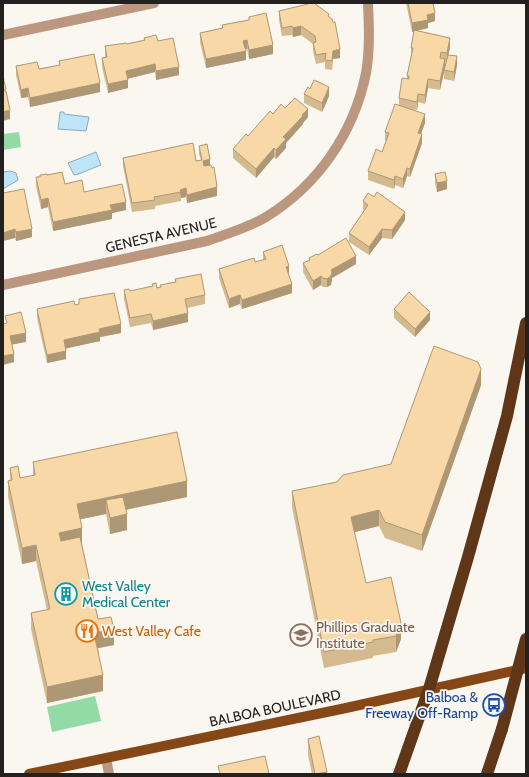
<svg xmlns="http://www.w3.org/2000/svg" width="529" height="777" font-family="Cabin,sans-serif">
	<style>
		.green { fill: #92daa6 }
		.water { fill: #bde4f7; stroke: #8eaab6 }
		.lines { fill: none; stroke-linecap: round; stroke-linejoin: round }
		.minor { stroke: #bc9780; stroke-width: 10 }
		.primary { stroke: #864716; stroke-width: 10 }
		.motorway { stroke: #603618; stroke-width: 12 }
		.motorway-bridge { stroke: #603618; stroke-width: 12 }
		.wall { fill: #d5ba8f }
		.shaded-wall { fill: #ae9774 }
		.building { fill: #f8d8a6; stroke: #ae9774 }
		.labels { text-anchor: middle; stroke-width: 3.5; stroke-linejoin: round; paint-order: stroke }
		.street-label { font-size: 14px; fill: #22211f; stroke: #faf6f0 }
		.culture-label { font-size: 14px; fill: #0d838f; stroke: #faf6f0; text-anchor: start }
		.education-label { font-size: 14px; fill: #785e54; stroke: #faf6f0; text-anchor: start }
		.food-label { font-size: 14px; fill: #c56008; stroke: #faf6f0; text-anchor: start }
		.transit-label { font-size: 14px; fill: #164399; stroke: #faf6f0; text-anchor: end }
	</style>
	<rect width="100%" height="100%" fill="#faf6f0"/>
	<path class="green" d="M19,132L21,147L3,150V134Z
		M95,696L101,721L52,732L47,707Z"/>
	<path class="water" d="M60,112H64V114L89,117L86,131L58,129Z
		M96,152L101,165C92,168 81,174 74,175L68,163Z
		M10,171L16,173L18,180L3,189V172Z"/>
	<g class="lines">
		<path class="minor" d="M3,35L154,3
			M3,285L207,241C226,234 248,228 266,217C318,185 354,133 366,73C370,51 369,26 368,3
			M106,758L109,774"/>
		<path class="primary" d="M29,774L346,708L526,668"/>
		<path class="motorway" d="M399,774L429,689L468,557L507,416L526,323
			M487,774L502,729"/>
		<path class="motorway-bridge" d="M502,729L526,639"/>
	</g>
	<path class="wall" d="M406,3H433L435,21L428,23V28L416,31L450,47L448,55L457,65L454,81L444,79V70L446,62H445V67L440,90L428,88L425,104L418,102L417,110L409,109L425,123L421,134L422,143L410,177L407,176L403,188L395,185L394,189L368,180V171L382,152L386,141H385V132L399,105V98L407,79V76L411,56V48L414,31L412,32Z
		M279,11L329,17L340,58L333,59L332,70L325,69V62L316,64L313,51V44L301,35L293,37L292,35L282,36L279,20Z
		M249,17L273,54L249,59L247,49H245L246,60L206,68L200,42V33L222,28V25L249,20Z
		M144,38L158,41L179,75L156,80L155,72L127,79L128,88L108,93L102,67V58H105V46L127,44L144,40Z
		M59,61L100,92L30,107L28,97L21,98L16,75V66L39,69L59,65Z
		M304,94L329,96L322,112L304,103Z
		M285,108L308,117L303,123V124L286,143V148L276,159L274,157L256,178L233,158V149L273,114Z
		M199,146L210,165L217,196L187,203L186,197L181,198V201L155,206V209L132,212L123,166V158L196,161L201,160L199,154Z
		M435,174L447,189L437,192L435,183Z
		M47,175L65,184L84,192L126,210L112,213V219L53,231L48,207L41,209L36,186V177Z
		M3,193L32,237L16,241L15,238L3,241Z
		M363,201L405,220L392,239L382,238L369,255L349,242V233L364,211L363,210Z
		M263,252L289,275L292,293L242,309L240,304L229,308L219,278V269L255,262L263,260Z
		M318,255L356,264L332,278L331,285L327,287H323L321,285L313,290L303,272V263L309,260V258Z
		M175,279L205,295V304L187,308L188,322L153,330L151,323L130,327L124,299V290L130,291L152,286V284L157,288L175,282Z
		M79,299L121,333L100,337V341L65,348L66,359L47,363L37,318V309L79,304Z
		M394,309L430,320L415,337L394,318Z
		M481,385L422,551L385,538L379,526L354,532L366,583L401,639L396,652L373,656V658L324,668L292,507V491L337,482L391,464Z
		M33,462L187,497L126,510L127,530L110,534L106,514L80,519L82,544L98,619L114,645L98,648L103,691L47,703L31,629V613L47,610L36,561L22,564L8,497V481L10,480V468L20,478L33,476Z
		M308,739L327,774H312L308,755Z"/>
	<path class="shaded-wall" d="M435,13V21L428,23V28L412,32V23L427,15Z
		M301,26V35L293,37V28Z
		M450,38V47L447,62V53Z
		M247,40V49H243V41Z
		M273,45V54L249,59V50Z
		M340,49V58L333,59L332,70L333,51Z
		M246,51V60L206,68V59Z
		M457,56V65L454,81V72Z
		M445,59V67L440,90V81Z
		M155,64V72L126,79V71Z
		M179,67V75L156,80V71Z
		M428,79V88L425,104V95Z
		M128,80V88L108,93V84Z
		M100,83V92L30,107V98Z
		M329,87V96L322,112V103Z
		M28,88V97L21,98V90Z
		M418,94V102L417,110V102Z
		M308,109V117L303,123V124L286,143V148L276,159V150L283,137Z
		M10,110V119L3,121V112Z
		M425,114V123L418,141V133Z
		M422,134V143L410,177V169Z
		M274,148V157L256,178V169Z
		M210,159V168L203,169V161Z
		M407,168V176L403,188V179Z
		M395,176V185L394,189V180Z
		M447,181V189L437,192V183Z
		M217,187V196L187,203V195Z
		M186,188V197L181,198L180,190Z
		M48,198V207L41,209V200Z
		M126,202V210L112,213V219L53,231V222L110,205Z
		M405,212V220L392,239V230Z
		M15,229V238L3,241V233Z
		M32,229V237L16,241V232Z
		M382,229V238L369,255V247Z
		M356,256V264L332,278L331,285L327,287V279L331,270Z
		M289,266V275L286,267Z
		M321,276V285L313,290V281Z
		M292,284V293L242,309V300Z
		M240,295V304L229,308V299Z
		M430,312V320L415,337V329Z
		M188,313V322L153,330V321Z
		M121,324V333L100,337V341L64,349V340L99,329Z
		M26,333V342L10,345V336Z
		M66,351V359L47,363V355Z
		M14,354V362L3,365V356Z
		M481,369V385L422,551V535Z
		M187,481V497L109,513L106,500V514L77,520V504Z
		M379,510V526L351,533V517Z
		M127,514V530L110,534V518Z
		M82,528V544L59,549V533Z
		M36,545V561L22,564V548Z
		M401,623V639L396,652V636Z
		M114,629V645L94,649V633Z
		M103,675V691L47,703V687Z
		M327,772V774H315Z"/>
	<path class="building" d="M309,3H314L329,14L328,16L332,19L333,22H335L340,49L333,51L332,61L325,60L326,53L316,55L313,43L316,42L315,36L301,26L293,28L292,26L282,28L279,11L308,4Z
		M408,3H433L435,13L427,15L428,20L412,23Z
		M266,13L273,45L249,50L247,40L243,41L246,51L206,59L200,33L223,28L222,25L249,20V17Z
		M414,30L450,38L447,53L441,52L440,58L445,59L440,81L428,79L425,95L418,94L417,102L399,98L402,78L409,79V76H407L413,48H411Z
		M156,35L158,41L173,38L179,67L156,71L155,64L126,71L128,80L108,84L102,58L107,57L105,46L126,43L127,44L145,40L144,38Z
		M94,54L100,83L30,98L28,88L21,90L16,66L37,62L39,69L60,65L59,61Z
		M448,55L457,56L454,72L444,70Z
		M3,76L6,89L3,90Z
		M314,80L329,87L322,103L304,94L308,87L310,89Z
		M3,91H6L10,110L3,112Z
		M295,98L308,109L302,115L303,116L283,137L286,139L276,150L274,148L256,169L233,149L246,134L248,136L270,111L273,114L281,104L285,108Z
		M395,104L425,114L418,133L422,134L410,169L407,168L403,179L395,176L394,180L368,171L376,149L382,152L389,133L385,132Z
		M193,143L196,161L202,160L199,146L207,144L210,159L203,161L204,166L211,165L212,168L214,167L217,187L187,195L186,188L180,190L181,192L154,197L155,200L132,203L123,158Z
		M62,172L65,184L82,180L84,192L122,184L126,202L110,205L112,210L53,222L48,198L41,200L36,177H40V175L47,174V175Z
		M445,172L447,181L437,183L435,174Z
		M24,189L32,229L16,232L15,229L3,233V193Z
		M377,192L405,212L392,230L382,229L369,247L349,233L368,205L363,201L368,193L374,197Z
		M346,238L356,256L331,270L332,272L331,276L327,279L323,278L321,276L313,281L303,263L310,260L309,258L317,254L318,255Z
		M282,245L289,266L286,267L292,284L242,300L240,295L229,299L219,269L254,258L255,262L266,259L263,252Z
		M201,274L205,295L185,299L188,313L153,321L151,314L130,318L124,290L129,289L130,291L153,286L152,284L156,283L157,288L161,287L160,285L176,282L175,279Z
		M409,292L430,312L415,329L394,309Z
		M114,293L121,324L99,329L100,332L64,340L66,351L47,355L37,309L74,301L75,305L79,304V299Z
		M21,312L26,333L10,336L14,354L3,356V324L7,323L5,316Z
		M434,346L478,362L481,369L422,535L385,522L379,510L351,517L366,583L391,577L401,623L396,636L373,640V642L324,652L292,491L337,482L343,475L391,464Z
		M177,432L187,481L77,504L82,528L59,533L61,541L80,537L98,619L111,617L114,629L94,633L103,675L47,687L31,613L50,609L36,545L22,548L8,481L12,480L10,468L18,466L20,478L35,475L33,462Z
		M123,497L127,514L110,518L106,500Z
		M319,736L327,772L315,774L308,739Z
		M265,756L269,774H220L218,766Z"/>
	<defs>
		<g id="building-ring" transform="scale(1.15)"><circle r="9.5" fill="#faf6f0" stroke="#0f9aa8" stroke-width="1.5"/><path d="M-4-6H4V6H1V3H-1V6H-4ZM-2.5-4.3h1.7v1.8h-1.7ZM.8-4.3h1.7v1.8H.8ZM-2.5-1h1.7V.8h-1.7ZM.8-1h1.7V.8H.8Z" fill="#0f9aa8"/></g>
		<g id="restaurant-ring" transform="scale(1.15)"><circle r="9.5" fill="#faf6f0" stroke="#e8710a" stroke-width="1.5"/><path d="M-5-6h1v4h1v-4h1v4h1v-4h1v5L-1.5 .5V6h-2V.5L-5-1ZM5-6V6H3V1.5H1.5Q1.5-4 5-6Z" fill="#e8710a"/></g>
		<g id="university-ring" transform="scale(1.15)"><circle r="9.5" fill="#faf6f0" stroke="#8d6e63" stroke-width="1.5"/><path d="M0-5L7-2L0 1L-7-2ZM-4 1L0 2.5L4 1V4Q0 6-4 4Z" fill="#8d6e63"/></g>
		<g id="bus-ring" transform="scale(1.15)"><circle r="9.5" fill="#faf6f0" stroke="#1a4fb4" stroke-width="1.5"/><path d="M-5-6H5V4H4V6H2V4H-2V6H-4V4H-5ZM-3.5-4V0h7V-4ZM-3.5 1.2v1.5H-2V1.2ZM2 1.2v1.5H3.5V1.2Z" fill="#1a4fb4"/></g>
	</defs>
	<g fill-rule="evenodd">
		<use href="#building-ring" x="66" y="594"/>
		<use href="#restaurant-ring" x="87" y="631"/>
		<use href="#university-ring" x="301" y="635"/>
		<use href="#bus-ring" x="494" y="705"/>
	</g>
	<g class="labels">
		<g class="street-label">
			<text transform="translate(161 235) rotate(-13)" y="5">GENESTA AVENUE</text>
			<text transform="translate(275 708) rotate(-12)" y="5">BALBOA BOULEVARD</text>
		</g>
		<g class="culture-label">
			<text x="82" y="591">West Valley<tspan x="82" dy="16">Medical Center</tspan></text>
		</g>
		<g class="education-label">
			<text x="316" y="632">Phillips Graduate<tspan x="316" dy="16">Institute</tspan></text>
		</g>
		<g class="food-label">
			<text x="102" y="636">West Valley Cafe</text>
		</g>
		<g class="transit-label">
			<text x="478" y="702">Balboa &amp;<tspan x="478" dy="16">Freeway Off-Ramp</tspan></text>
		</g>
	</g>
	<rect width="529" height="777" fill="none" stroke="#22211f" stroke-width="8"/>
</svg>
